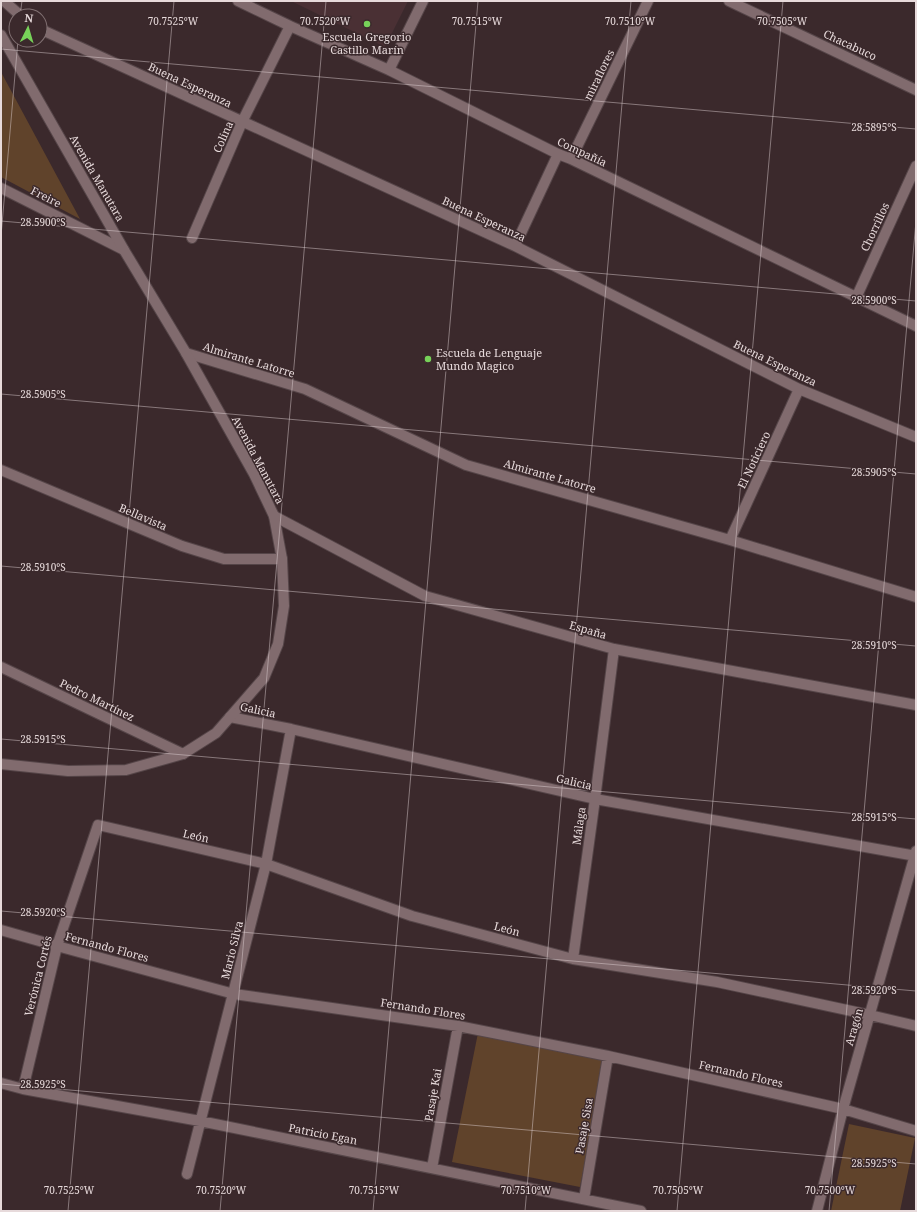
<svg xmlns="http://www.w3.org/2000/svg" width="917" height="1212" font-family="'Noto Serif',serif">
	<style>
		.built { fill: #4a3034 }
		.green { fill: #60432b }
		.lines { fill: none; stroke-linecap: round; stroke-linejoin: round }
		.minor-casing { stroke: #554548; stroke-width: 12 }
		.secondary-casing { stroke: #554548; stroke-width: 12 }
		.minor { stroke: #816b6e; stroke-width: 10 }
		.secondary { stroke: #816b6e; stroke-width: 10 }
		.ticks { fill: none; stroke: #e7dadb; stroke-width: 1; stroke-opacity: 0.45 }
		.poi-dot { fill: #77d259; stroke: #3b292c; stroke-width: 1.5 }
		.labels { text-anchor: middle; stroke-width: 3; stroke-linejoin: round; paint-order: stroke }
		.poi-label { font-size: 11px; fill: #e7dadb; stroke: #3b292c }
		.street-label { font-size: 11px; fill: #e7dadb; stroke: #3b292c }
		.ticks-label { font-size: 10px; text-anchor: middle; fill: #e7dadb; stroke: #3b292c; stroke-width: 3; stroke-linejoin: round; paint-order: stroke }
	</style>
	<rect width="100%" height="100%" fill="#3b292c"/>
	<path class="built" d="M291,1H408L385,47Z"/>
	<path class="green" d="M1,72L80,219L1,177Z
		M478,1033L605,1058L580,1187L452,1162Z
		M849,1124L915,1138L900,1211H831Z"/>
	<g class="lines">
		<g class="minor-casing">
			<path id="minor" d="M4,1L21,16
				M238,1L290,26L389,70L558,154L571,159L916,326
				M729,1L916,90
				M40,29L515,246L799,389L916,437
				M389,70L423,1
				M571,159L648,1
				M1,188L124,250
				M192,238L242,122L290,26
				M515,246L558,154
				M856,298L916,166
				M186,353L305,389L466,465L730,540L916,597
				M1,470L182,546L224,559H282
				M274,516L425,596L614,649L916,705
				M730,540L799,389
				M1,667L183,754
				M230,717L291,729L595,799L916,856
				M1,930L57,946L234,994L458,1026L608,1056L843,1109L916,1131
				M573,959L595,799L614,649
				M1,1083L23,1089L200,1121L641,1211
				M23,1089L57,946L98,825L266,864L412,916L573,959L717,982L870,1015L916,1026
				M432,1168L458,1026
				M187,1174L266,864L291,729
				M584,1199L608,1056
				M817,1211L843,1109L916,851"/>
		</g>
		<g class="secondary-casing">
			<path id="secondary" d="M1,35L124,250L186,353L254,474L274,516L282,559L284,606L278,644L264,678L216,733L183,754L126,770L68,771L1,764"/>
		</g>
		<use href="#minor" class="minor"/>
		<use href="#secondary" class="secondary"/>
	</g>
	<path class="ticks" d="M20,16L22,1M1,49L916,129M1,221L916,301M1,236L18,40M1,394L916,474M1,566L916,646M1,739L916,819M1,911L916,991M1,1084L916,1164M68,1211L174,1M220,1211L326,1M373,1211L478,1M525,1211L631,1M677,1211L783,1M829,1211L916,221"/>
	<g class="poi-dot">
		<circle cx="367" cy="24" r="4"/>
		<circle cx="428" cy="359" r="4"/>
	</g>
	<g class="labels">
		<g class="poi-label">
			<text x="367" y="41">Escuela Gregorio<tspan x="367" dy="13">Castillo Marín</tspan></text>
			<text x="436" y="357" text-anchor="start">Escuela de Lenguaje<tspan x="436" dy="13">Mundo Magico</tspan></text>
		</g>
		<g class="street-label">
			<text transform="translate(850 45) rotate(25)" y="4">Chacabuco</text>
			<text transform="translate(599 75) rotate(-64)" y="4">miraflores</text>
			<text transform="translate(190 85) rotate(25)" y="4">Buena Esperanza</text>
			<text transform="translate(223 137) rotate(-66)" y="4">Colina</text>
			<text transform="translate(582 152) rotate(25)" y="4">Compañía</text>
			<text transform="translate(97 178) rotate(60)" y="4">Avenida Manutara</text>
			<text transform="translate(46 197) rotate(27)" y="4">Freire</text>
			<text transform="translate(484 219) rotate(25)" y="4">Buena Esperanza</text>
			<text transform="translate(875 227) rotate(-65)" y="4">Chorrillos</text>
			<text transform="translate(249 360) rotate(17)" y="4">Almirante Latorre</text>
			<text transform="translate(775 363) rotate(26)" y="4">Buena Esperanza</text>
			<text transform="translate(258 460) rotate(62)" y="4">Avenida Manutara</text>
			<text transform="translate(754 460) rotate(-65)" y="4">El Noticiero</text>
			<text transform="translate(550 476) rotate(16)" y="4">Almirante Latorre</text>
			<text transform="translate(143 517) rotate(23)" y="4">Bellavista</text>
			<text transform="translate(588 630) rotate(16)" y="4">España</text>
			<text transform="translate(97 700) rotate(26)" y="4">Pedro Martínez</text>
			<text transform="translate(258 710) rotate(12)" y="4">Galicia</text>
			<text transform="translate(574 782) rotate(13)" y="4">Galicia</text>
			<text transform="translate(579 826) rotate(-82)" y="4">Málaga</text>
			<text transform="translate(196 836) rotate(13)" y="4">León</text>
			<text transform="translate(507 929) rotate(15)" y="4">León</text>
			<text transform="translate(107 947) rotate(15)" y="4">Fernando Flores</text>
			<text transform="translate(232 950) rotate(-76)" y="4">Mario Silva</text>
			<text transform="translate(38 976) rotate(-76)" y="4">Verónica Cortés</text>
			<text transform="translate(423 1009) rotate(9)" y="4">Fernando Flores</text>
			<text transform="translate(854 1027) rotate(-74)" y="4">Aragón</text>
			<text transform="translate(741 1074) rotate(13)" y="4">Fernando Flores</text>
			<text transform="translate(433 1095) rotate(-80)" y="4">Pasaje Kai</text>
			<text transform="translate(584 1126) rotate(-80)" y="4">Pasaje Sisa</text>
			<text transform="translate(323 1134) rotate(11)" y="4">Patricio Egan</text>
		</g>
	</g>
	<g class="ticks-label">
		<text x="173" y="25">70.7525°W</text>
		<text x="325" y="25">70.7520°W</text>
		<text x="477" y="25">70.7515°W</text>
		<text x="630" y="25">70.7510°W</text>
		<text x="782" y="25">70.7505°W</text>
		<text x="874" y="131">28.5895°S</text>
		<text x="43" y="226">28.5900°S</text>
		<text x="874" y="304">28.5900°S</text>
		<text x="43" y="398">28.5905°S</text>
		<text x="874" y="476">28.5905°S</text>
		<text x="43" y="571">28.5910°S</text>
		<text x="874" y="649">28.5910°S</text>
		<text x="43" y="743">28.5915°S</text>
		<text x="874" y="821">28.5915°S</text>
		<text x="43" y="916">28.5920°S</text>
		<text x="874" y="994">28.5920°S</text>
		<text x="43" y="1088">28.5925°S</text>
		<text x="874" y="1167">28.5925°S</text>
		<text x="69" y="1194">70.7525°W</text>
		<text x="221" y="1194">70.7520°W</text>
		<text x="374" y="1194">70.7515°W</text>
		<text x="526" y="1194">70.7510°W</text>
		<text x="678" y="1194">70.7505°W</text>
		<text x="830" y="1194">70.7500°W</text>
	</g>
	<rect width="917" height="1212" fill="none" stroke="#e7dadb" stroke-width="4"/>
	<g transform="translate(28 28) rotate(5)"><circle r="19" fill="#3b292c" stroke="#807072"/>
	<path d="M0-3L7 15L0 10L-7 15Z" fill="#77d259"/>
	<text y="-6" font-size="11" font-weight="bold" text-anchor="middle" fill="#e7dadb">N</text>
	</g>
</svg>
